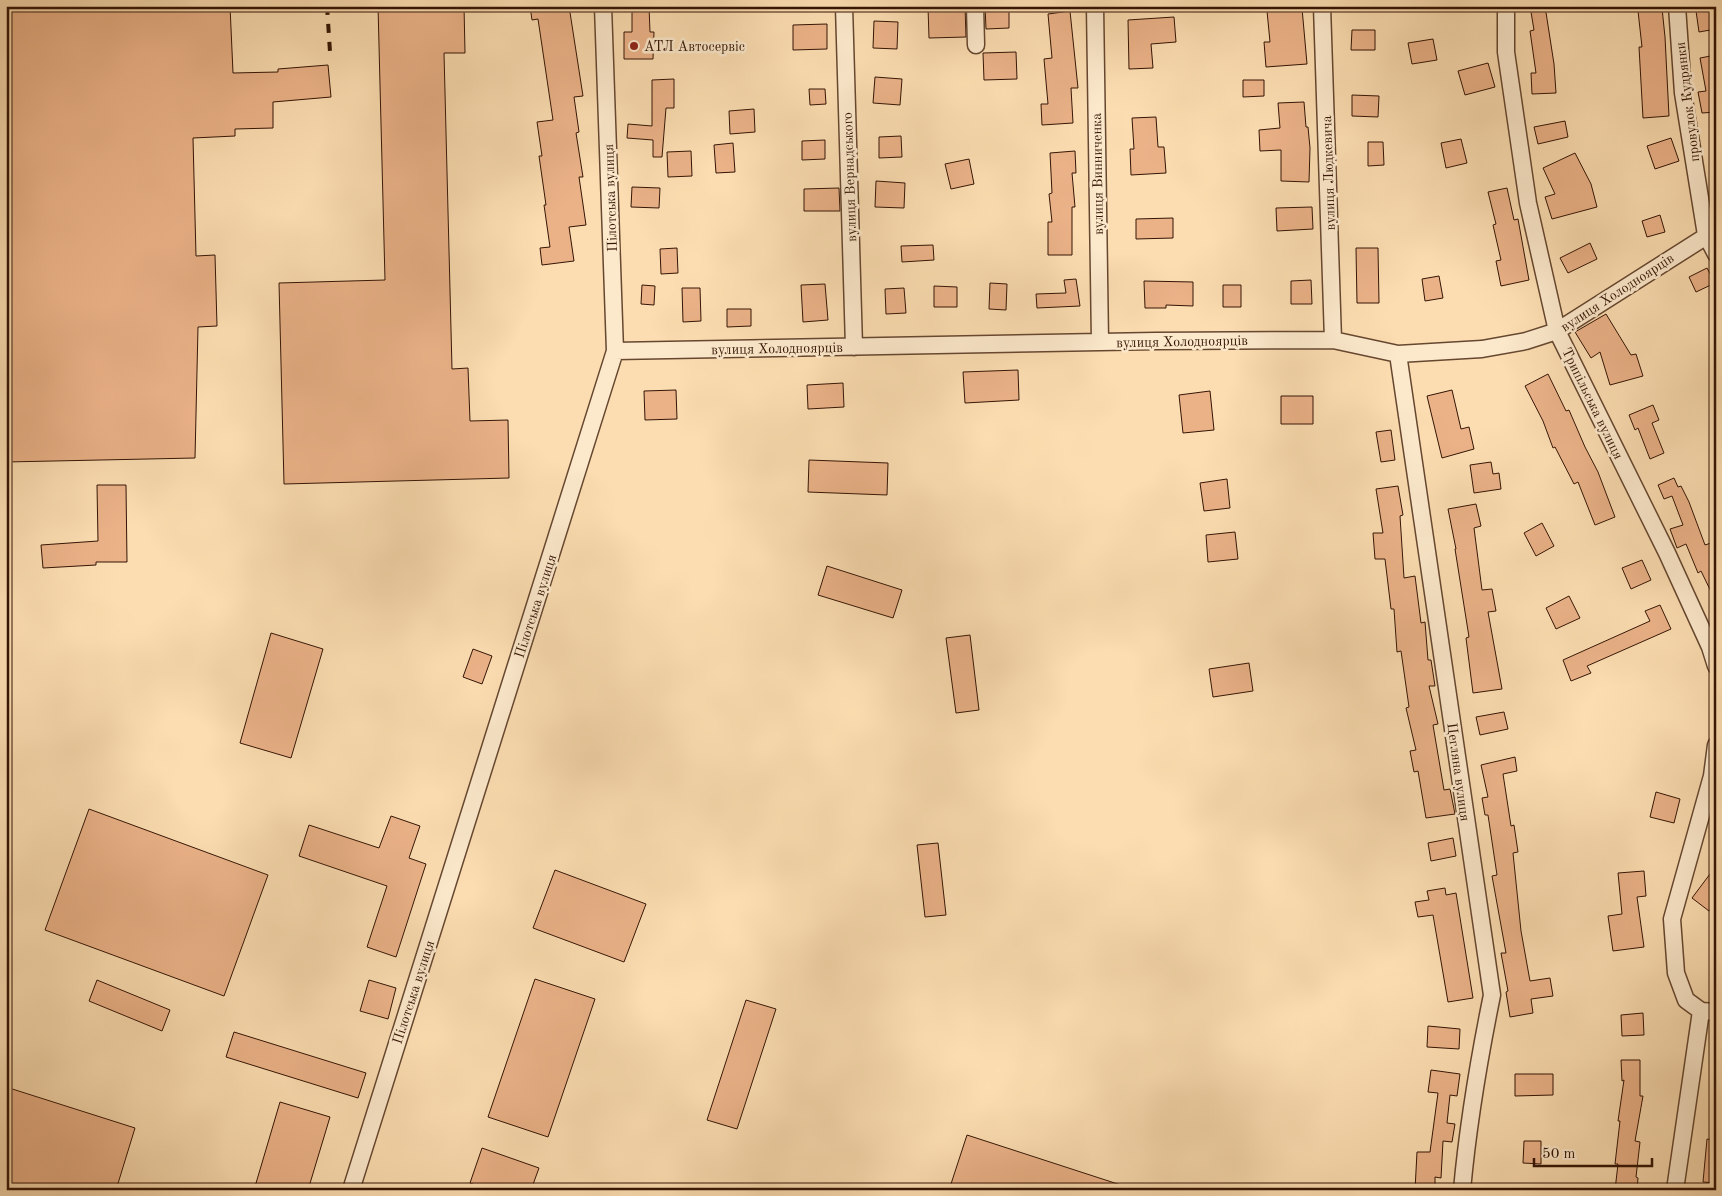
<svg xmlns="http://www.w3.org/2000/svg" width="1722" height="1196" font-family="'Old Standard TT',serif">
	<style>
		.building { fill: #ebb288; stroke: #341505 }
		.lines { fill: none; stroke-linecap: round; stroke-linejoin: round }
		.minor-casing { stroke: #664730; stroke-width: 19 }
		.minor { stroke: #fce9cc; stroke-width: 16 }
		.rail { stroke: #341505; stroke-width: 4; stroke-dasharray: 9 9; stroke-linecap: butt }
		.poi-dot { fill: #8f2418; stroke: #fce9cc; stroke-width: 2 }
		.labels { text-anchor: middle; stroke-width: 5; stroke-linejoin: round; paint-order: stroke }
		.poi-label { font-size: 14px; fill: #341505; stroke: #fce9cc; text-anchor: start }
		.street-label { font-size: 14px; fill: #341505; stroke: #fce9cc }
	</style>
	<rect width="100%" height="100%" fill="#fbddb1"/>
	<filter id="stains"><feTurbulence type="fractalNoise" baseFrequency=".004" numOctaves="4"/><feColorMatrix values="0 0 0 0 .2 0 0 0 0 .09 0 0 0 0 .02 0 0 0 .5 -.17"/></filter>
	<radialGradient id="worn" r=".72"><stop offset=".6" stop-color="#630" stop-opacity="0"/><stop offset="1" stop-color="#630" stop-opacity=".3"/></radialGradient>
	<path class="building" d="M6,6H230L233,73L278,72V69L328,65L331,97L273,102V128L235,129V136L193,138L196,256L215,255L217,326L198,327L195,458L6,462Z
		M378,6H464L465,53H444L452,369L468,368L470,421L508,420L509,478L284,484L279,283L385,280Z
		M530,6H569L583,96L574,97L579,132L576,133L583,177H579L586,225L569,227L574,261L542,265L540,248L550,247L544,205H546L539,156H542L537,122L553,120L538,19L532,20Z
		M632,6H649L650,32H654L653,59H624V32H632Z
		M965,6L966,37L929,38L928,7Z
		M985,6H1009V28L986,29Z
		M1530,6H1545L1554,64L1556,93L1532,94L1531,73H1536L1530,31L1534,30Z
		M1302,8L1307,64L1266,67L1264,42H1270L1267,11Z
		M1662,8L1665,37L1669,116L1643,118L1639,47H1642L1638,11Z
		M1716,8V29L1699,32L1696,11Z
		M1070,11L1078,88H1071L1073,123L1042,125L1041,104H1048L1044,59L1052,58L1048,14Z
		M1174,17L1176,42L1151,44L1153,68L1129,69L1128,20Z
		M874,21L898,22L897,49L873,48Z
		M827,24V49L793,50V25Z
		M1352,30H1375V50H1351Z
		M1433,39L1437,60L1412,64L1408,43Z
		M1016,52L1017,79L984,80L983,53Z
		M1716,55V112L1702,113L1698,92L1706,91L1700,58Z
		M1488,63L1495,87L1465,95L1458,71Z
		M875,77L902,79L900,105L873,103Z
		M674,79V108H666L662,157H653V140L627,138L628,124L652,126V80Z
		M1243,80H1264V96L1243,97Z
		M809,89H825L826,104L810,105Z
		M1352,95L1379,96L1378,117L1352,116Z
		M1304,102L1306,127H1308L1310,148L1309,182L1281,181V150L1260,151L1259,130L1280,128L1278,103Z
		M754,109L755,132L730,134L729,111Z
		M1156,117L1158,147H1164L1166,173L1131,175L1130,149H1134L1132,118Z
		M1565,121L1568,137L1538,144L1534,127Z
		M901,136L902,157L879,158V137Z
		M1671,138L1679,161L1655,169L1647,146Z
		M1461,139L1467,163L1446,168L1441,143Z
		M825,140V159L802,160V141Z
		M1368,142H1383L1384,165L1368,166Z
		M733,143L735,172L716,173L714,145Z
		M691,151L692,176L668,177L667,152Z
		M1075,151L1076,173H1072L1075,207H1072V255H1048V222H1052L1049,194L1052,193L1050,153Z
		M1575,153L1591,184L1597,207L1552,219L1545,197L1555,194L1543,168Z
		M969,159L974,184L951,189L945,164Z
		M876,181L905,183L904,208L875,207Z
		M632,187L660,188L659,208L631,207Z
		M839,188L840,211H804V189Z
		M1507,188L1514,220L1518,219L1529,280L1501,286L1496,261L1501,260L1493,225L1496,224L1488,192Z
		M1312,207L1313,229L1277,231L1276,208Z
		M1660,215L1665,232L1647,237L1642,221Z
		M1173,218V238L1136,239V219Z
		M1590,243L1597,259L1568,273L1560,258Z
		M933,245L934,260L902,262L901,246Z
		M677,248L678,273L661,274L660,249Z
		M1356,248H1378L1379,303H1357Z
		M1707,268L1715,283L1696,292L1689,277Z
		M1439,276L1443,298L1425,301L1422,279Z
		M1076,279L1080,306L1037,308L1036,294L1066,293L1064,280Z
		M1311,280L1312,304H1291V281Z
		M1144,281L1193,282V306L1166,305V308H1145Z
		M990,283L1007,284L1006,310L989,309Z
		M825,284L828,320L803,322L801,285Z
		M642,285L655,286L654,305L641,304Z
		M1223,285H1241V307H1223Z
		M934,286L957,287V307H934Z
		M682,288H700L701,321L683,322Z
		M904,288L906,313L886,314L885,289Z
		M727,309H751V326L727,327Z
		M1606,314L1631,355L1636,354L1643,376L1610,385L1600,352L1591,358L1575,332Z
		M1018,370L1019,400L965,403L963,372Z
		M1548,374L1566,411L1569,410L1585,447L1598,472L1615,517L1595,525L1578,482L1574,484L1555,447L1553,448L1543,421L1525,386Z
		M843,383L844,407L808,409L807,385Z
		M676,390L677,419L645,420L644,391Z
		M1452,390L1461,429L1469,427L1474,449L1442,458L1427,396Z
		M1210,391L1214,430L1183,433L1179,395Z
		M1281,396H1313V424H1281Z
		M1653,405L1659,420L1652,423L1664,453L1650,459L1638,428L1635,430L1629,415Z
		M1391,430L1395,460L1381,462L1376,432Z
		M809,460L888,463L887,495L808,492Z
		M1491,462L1493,474L1499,473L1501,489L1474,493L1470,465Z
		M1674,478L1678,487L1681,486L1689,502L1705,545L1711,543L1716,553V602L1701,571L1698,573L1686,544L1677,548L1670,529L1683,525L1672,496L1664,499L1658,485Z
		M1227,479L1230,508L1204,511L1200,483Z
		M97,485H126L127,562H96V565L43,568L41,545L98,541Z
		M1398,486L1403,515L1400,516L1404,578L1415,576L1421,623L1425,622L1428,660H1431L1435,686H1429L1438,724L1433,725L1444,790L1450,789L1455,814L1426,818L1418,771L1414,772L1410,751L1416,750L1406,708L1409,707L1401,651L1397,652L1394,609H1391L1385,559H1375L1373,533H1383L1376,489Z
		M1476,504L1481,526L1474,528L1482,590L1492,589L1496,611L1488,612L1502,689L1473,693L1466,638L1469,637L1455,549H1456L1448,509Z
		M1542,523L1554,546L1536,556L1524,533Z
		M1235,532L1238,559L1208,562L1206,535Z
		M1642,560L1651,580L1631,589L1622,568Z
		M827,566L902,590L893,618L818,595Z
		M1569,596L1580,618L1556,629L1546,608Z
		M1660,605L1671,629L1587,666L1591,673L1571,681L1563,660L1650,621L1645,611Z
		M271,633L323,649L291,758L240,743Z
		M970,635L979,710L956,713L946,638Z
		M473,649L492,656L482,684L463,677Z
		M1249,663L1253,691L1213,697L1209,669Z
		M1504,712L1508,729L1480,735L1476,717Z
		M1515,757L1517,771L1503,774L1511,826L1514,825L1518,852L1513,853L1521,931L1530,981L1550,978L1553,996L1531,999L1533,1013L1510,1017L1506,992L1508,991L1501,953H1506L1492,876L1497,875L1488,815H1485L1482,798L1488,797L1481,765Z
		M1656,792L1680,799L1674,823L1650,817Z
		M89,809L268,875L224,996L45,930Z
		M391,816L420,826L409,858L426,864L396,957L367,947L387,886L299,856L309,825L379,848Z
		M1453,838L1456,856L1431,861L1428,843Z
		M938,843L946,915L925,917L917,845Z
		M1716,866V903L1709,911L1692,898Z
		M555,870L646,904L624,962L533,928Z
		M1644,871L1646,896L1637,897L1644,947L1613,951L1608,916L1622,914L1618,873Z
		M1445,888L1446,895L1456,893L1473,998L1448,1002L1433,915L1418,917L1415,902L1429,900L1427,891Z
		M535,979L595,999L548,1137L488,1117Z
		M97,980L170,1010L162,1031L89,1001Z
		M369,980L396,988L388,1019L360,1011Z
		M746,1000L776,1009L737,1129L707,1120Z
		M1643,1013L1644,1035L1622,1036L1621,1015Z
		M1428,1026L1460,1029L1459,1049L1427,1047Z
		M234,1032L366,1073L358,1098L226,1057Z
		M1621,1060H1640V1096H1643L1635,1141L1640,1142L1636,1177L1638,1178L1637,1190H1615L1618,1164H1615L1620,1121H1618L1624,1080L1622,1081Z
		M1431,1070L1460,1074L1457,1096L1450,1095L1447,1123L1455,1124L1452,1142L1443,1141L1441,1178L1435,1177V1190H1415L1417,1152H1430L1438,1093L1428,1092Z
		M1515,1074H1553V1095L1515,1096Z
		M6,1087L135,1128L116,1190H6Z
		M280,1102L330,1117L308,1190H254Z
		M967,1135L1127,1187V1190H949Z
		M1707,1139L1716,1140V1183L1703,1182Z
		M1524,1141H1541V1164L1523,1163Z
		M482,1148L539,1168L531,1190H490L470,1183Z"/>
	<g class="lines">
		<g class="minor-casing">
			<path id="minor" d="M844,6L854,347
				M975,6L976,45
				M1095,6L1100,342
				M1322,6L1333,340
				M1506,6V52L1528,203L1557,331L1667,553L1710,647L1716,666
				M1677,6L1683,93L1706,235L1716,254
				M615,351L1156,341L1333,340L1398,354L1482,349L1526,341L1557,331L1716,230
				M1398,354L1492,995C1479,1059 1468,1124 1462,1190
				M1701,1011L1716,1012
				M351,1190L615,351L603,6
				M1675,1190L1701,1011L1686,1000L1676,973L1672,919L1712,776L1716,745"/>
		</g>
		<use href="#minor" class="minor"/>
		<path class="rail" d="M327,6L330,52"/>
	</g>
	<circle class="poi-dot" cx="634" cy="46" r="5"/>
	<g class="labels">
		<g class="poi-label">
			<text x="644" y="51">АТЛ Автосервіс</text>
		</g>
		<g class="street-label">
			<text transform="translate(1687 102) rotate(-97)" y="5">провулок Кудрянки</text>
			<text transform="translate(1328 173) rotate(-92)" y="5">вулиця Людкевича</text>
			<text transform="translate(1097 174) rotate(-91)" y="5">вулиця Винниченка</text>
			<text transform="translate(849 177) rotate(-92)" y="5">вулиця Вернадського</text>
			<text transform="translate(610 198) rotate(-92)" y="5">Пілотська вулиця</text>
			<text transform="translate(1617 292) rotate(-33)" y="5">вулиця Холодноярців</text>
			<text transform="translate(1182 341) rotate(-1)" y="5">вулиця Холодноярців</text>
			<text transform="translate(777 348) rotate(-1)" y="5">вулиця Холодноярців</text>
			<text transform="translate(1593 403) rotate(64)" y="5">Трипільська вулиця</text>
			<text transform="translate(535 606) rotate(-72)" y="5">Пілотська вулиця</text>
			<text transform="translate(1459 772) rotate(82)" y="5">Цегляна вулиця</text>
			<text transform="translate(413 992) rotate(-72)" y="5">Пілотська вулиця</text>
		</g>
	</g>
	<rect width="1722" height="1196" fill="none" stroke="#fbddb1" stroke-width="25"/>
	<rect x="8" y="8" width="1707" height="1181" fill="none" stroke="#341505" stroke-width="2.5"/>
	<rect x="12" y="12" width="1697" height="1171" fill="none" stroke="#341505"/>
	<path d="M1534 1158v8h118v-8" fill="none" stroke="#341505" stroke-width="2.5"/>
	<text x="1542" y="1158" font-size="15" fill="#341505" stroke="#fce9cc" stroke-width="4" paint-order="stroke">50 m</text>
	<rect width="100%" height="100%" filter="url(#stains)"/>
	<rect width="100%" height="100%" fill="url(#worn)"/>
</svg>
